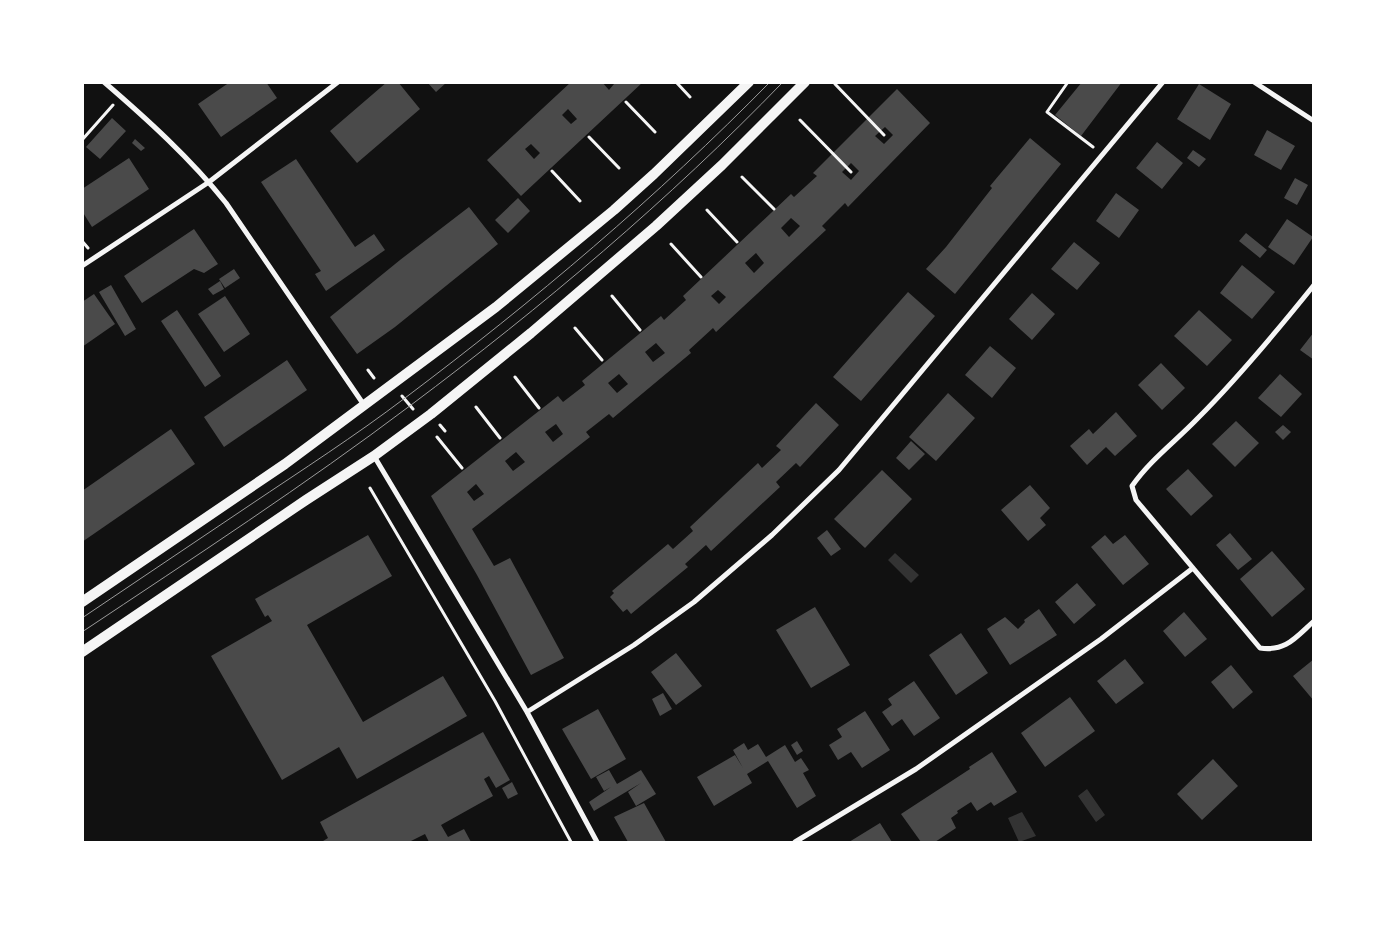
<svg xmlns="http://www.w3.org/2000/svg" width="1396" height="925" font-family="Signika,sans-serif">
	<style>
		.water { fill: #333 }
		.building { fill: #4a4a4a; fill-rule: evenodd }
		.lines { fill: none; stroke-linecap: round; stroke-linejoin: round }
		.path { stroke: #f5f5f5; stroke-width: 3 }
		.minor { stroke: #f5f5f5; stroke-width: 5 }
		.secondary { stroke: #f5f5f5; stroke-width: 10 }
		.tram { stroke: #9a9a9a; stroke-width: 1 }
	</style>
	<rect width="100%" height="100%" fill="#111"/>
	<path class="water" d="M895,553L919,575L911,583L888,560Z
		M1087,789L1105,815L1096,822L1078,796Z
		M1022,812L1036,836L1019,842L1008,818Z"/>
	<path class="building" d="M230,82H266L277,98L221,137L198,104Z
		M387,82H398L420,109L357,163L330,131Z
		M427,82H447L436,92Z
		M571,82H602L609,90L614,84L613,82H643L521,196L487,160ZM568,109L577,119L571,124L562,115ZM531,144L540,153L534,159L525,149Z
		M1082,82H1122L1081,136L1055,115Z
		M1199,84L1231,104L1210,140L1177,119Z
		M897,89L930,123L848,207L845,203L822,226L826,230L716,332L713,328L689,350L691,353L613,418L609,414L586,432L590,437L472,529L494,566L510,558L564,658L531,675L477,575L431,496L558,396L563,402L585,385L582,381L661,316L664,320L686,300L683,296L791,194L794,197L817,176L813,173ZM885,127L893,135L884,144L875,136ZM851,163L859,171L851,180L842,172ZM791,218L800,226L789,237L781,228ZM756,253L764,263L754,273L745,263ZM718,290L726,297L719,304L711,296ZM656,343L665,353L653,362L645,352ZM619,374L628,384L617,393L608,383ZM556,424L563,434L553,442L545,432ZM516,452L525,462L513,471L505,461ZM476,484L484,494L474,501L467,492Z
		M112,118L126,131L100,159L86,147Z
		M1267,130L1295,146L1281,170L1254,155Z
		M1030,138L1061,164L955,294L926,269L946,247L992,188L990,186Z
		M135,139L145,148L141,151L132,143Z
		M1157,142L1183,163L1162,189L1136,168Z
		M1193,150L1206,159L1199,167L1187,158Z
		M129,158L149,189L92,227L82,211V189Z
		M296,159L355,247L374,234L385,250L326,291L315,274L321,271L261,182Z
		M1295,178L1308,185L1297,205L1284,198Z
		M1116,193L1139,210L1119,238L1096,221Z
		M518,198L530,211L508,233L495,220Z
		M469,207L498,244L395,327L357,354L330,317L400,260Z
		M1287,219L1313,237L1294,265L1268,247Z
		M194,229L218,264L204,273L194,269L142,303L124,276Z
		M1246,233L1267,250L1260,258L1239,241Z
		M1074,242L1100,263L1077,290L1051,269Z
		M1242,265L1275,292L1252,319L1220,293Z
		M234,269L240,278L225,288L219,279Z
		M220,281L224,289L213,295L208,289Z
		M111,285L136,329L125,336L99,292Z
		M908,292L935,316L861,401L833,377Z
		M1032,293L1055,314L1032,340L1009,319Z
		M94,294L115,324L82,347V302Z
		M225,296L250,334L224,352L198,314Z
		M177,310L221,376L205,387L161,321Z
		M1199,310L1232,340L1207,366L1174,336Z
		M1314,332V360L1300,350Z
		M990,346L1016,368L992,398L965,375Z
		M287,360L307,390L224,447L204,417Z
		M1161,363L1185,388L1162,410L1138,385Z
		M1280,374L1302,394L1281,417L1258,398Z
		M948,393L975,418L936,461L909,437Z
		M816,403L839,425L800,467L796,463L776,482L780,487L711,551L706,545L685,564L688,567L631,614L627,609L623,612L610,597L614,593L612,591L668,544L673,549L693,531L690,527L758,463L762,468L781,450L776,446Z
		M1116,412L1137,436L1115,456L1106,447L1087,465L1070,446L1089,429L1093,434Z
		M1236,421L1259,443L1235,467L1212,444Z
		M1283,425L1291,432L1283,440L1275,432Z
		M171,429L195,464L82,542V491Z
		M911,441L925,454L909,470L896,458Z
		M1188,469L1213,496L1191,516L1166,489Z
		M882,470L912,499L865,548L834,519Z
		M1030,485L1050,508L1040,518L1046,525L1028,541L1001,510Z
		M827,530L841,549L831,556L817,538Z
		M1230,533L1252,559L1238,570L1216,545Z
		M368,535L392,576L307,625L363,722L443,676L467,716L357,779L339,747L282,780L211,656L272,621L268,615L265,617L255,599Z
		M1105,535L1113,544L1125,535L1149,564L1123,585L1091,547Z
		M1272,551L1305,589L1272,617L1240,579Z
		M1077,583L1096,605L1074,624L1055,602Z
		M815,607L850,665L811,688L776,630Z
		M1039,609L1057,635L1010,665L987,629L1005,617L1018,629L1025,622L1024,620Z
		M1184,612L1207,639L1185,657L1163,631Z
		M961,633L988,673L956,695L929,655Z
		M676,653L702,686L676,705L651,672Z
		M1125,659L1144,683L1116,704L1097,681Z
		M1314,659V701L1293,676Z
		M1231,665L1253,692L1233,709L1211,682Z
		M914,681L940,718L914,736L902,719L892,726L882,712L892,705L888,699Z
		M663,693L672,709L660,716L652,699Z
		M1070,697L1095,731L1045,767L1021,733Z
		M598,709L626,759L591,779L562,729Z
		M865,711L890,750L862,768L851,752L838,760L829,745L842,737L837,729Z
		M483,732L510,780L496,788L489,776L484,779L493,796L441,825L448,837L464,829L471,842H429L425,834L409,842H323V841L328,838L320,822Z
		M797,741L803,751L797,755L791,745Z
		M744,743L748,750L758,744L766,757L785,745L795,762L801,758L809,770L803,773L816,796L797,808L768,761L747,774L752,783L714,806L697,777L735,755L743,768L733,750Z
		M992,752L1017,792L994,806L991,802L977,811L971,802L957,811L958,813L951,818L956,828L935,842H921L901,814L970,769L969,767Z
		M1213,759L1238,786L1202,820L1177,794Z
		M609,770L617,784L641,770L656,794L636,806L628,792L641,783L594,811L589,802L611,787L604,791L596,777Z
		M512,782L518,794L508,799L502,788Z
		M644,803L666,842H628L614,817Z
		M880,823L892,842H849Z"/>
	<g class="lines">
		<path class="path" d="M676,82L690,97
			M1068,82L1047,112L1093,147
			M835,84L884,135
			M626,102L655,132
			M800,120L851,172
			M589,137L619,168
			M82,140L113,105
			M552,171L580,201
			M742,177L774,209
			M707,210L737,242
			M82,241L88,248
			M671,244L701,277
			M612,296L640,330
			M575,328L602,360
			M368,370L374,378
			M515,377L539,408
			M402,396L413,409
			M476,407L500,438
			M440,425L445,431
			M437,437L462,468
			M370,488L495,701L571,842"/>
		<path class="minor" d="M104,82C147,119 191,159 226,203L364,405
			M1254,82L1314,121
			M82,266L209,182L338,82
			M1314,285C1277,331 1240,376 1198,418C1176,441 1150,460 1132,486L1136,500L1260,648C1286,652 1296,637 1314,621
			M374,456L527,712L597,842
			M527,712L634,645L694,602L772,535L839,470L1163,82
			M795,842L916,769L1101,639L1193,568"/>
		<path class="secondary" d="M82,602L285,464L496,307L614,210L654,174L749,82
			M82,652L306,500L374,456L431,414L531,333L656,226L722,165L805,82"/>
		<path class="tram" d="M82,618C138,580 194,543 250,505C302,470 355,436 405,398C534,301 657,197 770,82
			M82,632C193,558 305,485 411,405C542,307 669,200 783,82"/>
	</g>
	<rect width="1396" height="925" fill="none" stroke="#ffffff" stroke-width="168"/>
</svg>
